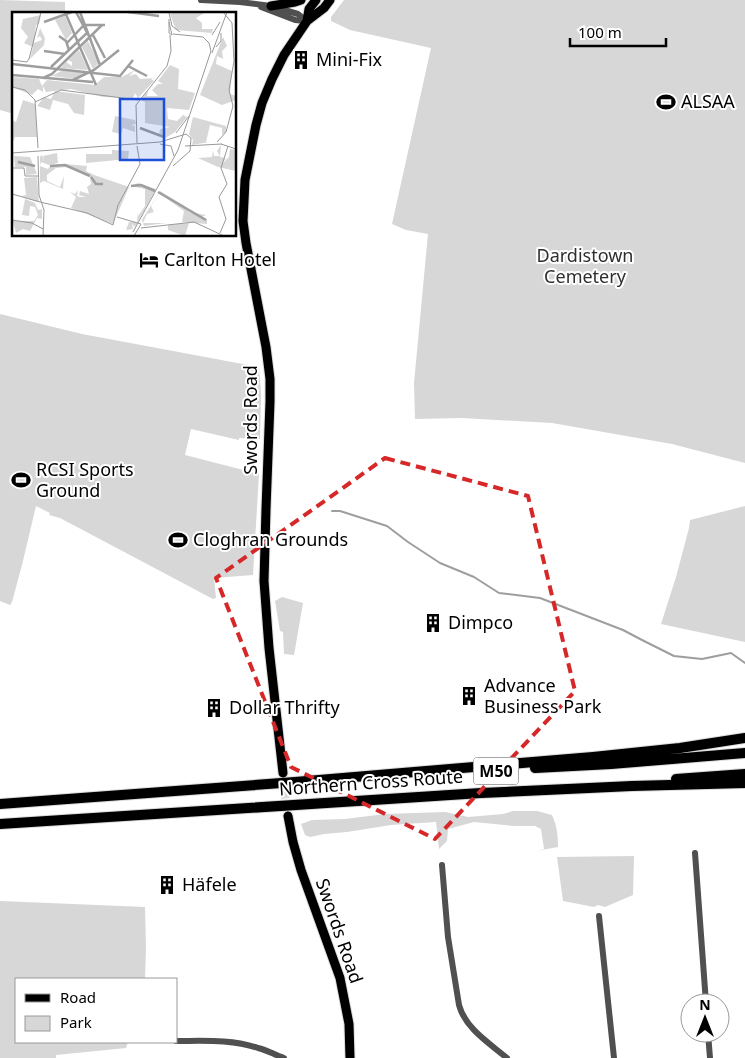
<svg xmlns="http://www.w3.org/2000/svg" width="745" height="1058" font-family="'Noto Sans',sans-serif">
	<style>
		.green { fill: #d7d7d7 }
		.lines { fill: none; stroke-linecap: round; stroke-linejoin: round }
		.stream { stroke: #9e9e9e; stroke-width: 2 }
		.major-tunnel { stroke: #d9d9d9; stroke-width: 9; stroke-dasharray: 9 4.5; stroke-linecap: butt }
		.major-casing { stroke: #dbdbdb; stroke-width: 11 }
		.highway-casing { stroke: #dbdbdb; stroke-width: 12 }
		.minor { stroke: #505050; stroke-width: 6 }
		.major { stroke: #000; stroke-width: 9 }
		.highway { stroke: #000; stroke-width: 10 }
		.marked { fill: none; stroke: #d62828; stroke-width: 4; stroke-dasharray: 10 6; stroke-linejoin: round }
		.labels { text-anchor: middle; stroke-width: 4; stroke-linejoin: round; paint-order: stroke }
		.shield { fill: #fff; stroke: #4c4c4c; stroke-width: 1 }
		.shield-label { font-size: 16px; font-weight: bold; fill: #000 }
		.poi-label { font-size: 18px; fill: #000; stroke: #fff; text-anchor: start }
		.park-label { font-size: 18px; fill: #2e2e2e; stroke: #fff }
		.street-label { font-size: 18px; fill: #000; stroke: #fff }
		.inset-river { fill: none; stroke: #9e9e9e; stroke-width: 2.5 }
		.inset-road { fill: none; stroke: #999; stroke-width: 1 }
		.view { fill: #1d4ed8; fill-opacity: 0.15; stroke: #1d4ed8; stroke-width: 2.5 }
		.inset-edge { fill: none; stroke: #000; stroke-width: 2.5 }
	</style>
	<rect width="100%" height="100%" fill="#fff"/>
	<path class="green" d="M0,0L65,2V14H14V114L0,110Z
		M344,0H745V463L672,444L552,423L462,418L415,419L414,383L428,234L406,230L392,224L431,48L350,30L331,21V17Z
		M0,314L82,334L259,367L261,394L260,439L239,438V440L191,429L185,455L259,474L253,575L214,578L216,598L213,599L60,518L49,515L50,513L36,506L22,565L12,602L10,605L0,601Z
		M745,506V642L661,624L676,577L689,528L690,520Z
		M282,597L303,603L294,655L284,654L283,632L280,631L275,601Z
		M513,811H537L552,815C557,826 558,835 558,847L536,851L544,849L541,829L535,826H514L474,822L448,829L447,841L439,849L436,822L391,825L347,832L324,834L310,837L305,835L301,824L312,820L345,819L385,814L445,812L468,817L503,814Z
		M634,856L633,895L605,907L598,905L594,907L563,901L557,857Z
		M0,901L145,907L146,949L145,979H16V1042H128L126,1048L56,1055V1058H0Z"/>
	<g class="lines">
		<path class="stream" d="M332,511H340L387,526L408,542L440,563L474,577L499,593L540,598L623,630L642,640L674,656L702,659L731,653L745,663"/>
		<path class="major-tunnel" d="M283,776L288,816"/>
		<g class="major-casing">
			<path id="major" d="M271,6L295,2L301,0
				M307,21L309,9L316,0
				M283,773L269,648L264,581L266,509L270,402V379L266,347L246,243L243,221L244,201L245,180L256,125L262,103L272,79L284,55L307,21L324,8L330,0
				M288,816L293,842L301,870L340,978L349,1024L350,1058"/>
		</g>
		<g class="highway-casing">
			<path id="highway" d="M535,768L611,764L745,753
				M676,779L745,774
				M0,804L295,782L593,757L680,748L745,738
				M0,824L481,793L632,786L745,783"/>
		</g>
		<path class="minor" d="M201,0L240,2L271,6L298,14L307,21
			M261,7L295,20L306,21
			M695,853L706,1003
			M442,865L448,937L459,1005C465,1028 489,1043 507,1058
			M599,916L614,1058
			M708,1033L710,1058
			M176,1041C203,1041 232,1039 258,1048C267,1050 275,1055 284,1058"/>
		<use href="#major" class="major"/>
		<use href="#highway" class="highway"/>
	</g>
	<path class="marked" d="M385,458L528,496L575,691L435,839L291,767L216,578Z"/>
	<defs>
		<g id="building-bare" transform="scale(1.5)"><path d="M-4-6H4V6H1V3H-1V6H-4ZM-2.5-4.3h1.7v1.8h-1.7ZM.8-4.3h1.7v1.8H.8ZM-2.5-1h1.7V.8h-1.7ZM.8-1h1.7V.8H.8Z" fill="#000" stroke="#fff" stroke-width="2.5" paint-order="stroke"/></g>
		<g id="stadium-bare" transform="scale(1.5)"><path d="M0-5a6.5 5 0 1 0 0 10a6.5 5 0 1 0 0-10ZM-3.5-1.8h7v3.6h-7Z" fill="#000" stroke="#fff" stroke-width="2.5" paint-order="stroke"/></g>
		<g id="hotel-bare" transform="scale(1.5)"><path d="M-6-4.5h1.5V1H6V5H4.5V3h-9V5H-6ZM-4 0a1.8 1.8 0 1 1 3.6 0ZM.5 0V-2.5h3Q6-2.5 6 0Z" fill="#000" stroke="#fff" stroke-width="2.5" paint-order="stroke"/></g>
	</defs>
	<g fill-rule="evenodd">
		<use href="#building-bare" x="301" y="60"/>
		<use href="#stadium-bare" x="666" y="102"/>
		<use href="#hotel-bare" x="149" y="260"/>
		<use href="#stadium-bare" x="21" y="480"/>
		<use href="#stadium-bare" x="178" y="540"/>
		<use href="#building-bare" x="433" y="623"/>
		<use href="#building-bare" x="469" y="696"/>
		<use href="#building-bare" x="214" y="708"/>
		<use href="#building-bare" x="167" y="885"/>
	</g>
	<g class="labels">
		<rect class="shield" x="473.5" y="757.5" width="45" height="27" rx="4"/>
		<g class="shield-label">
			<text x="496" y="777">M50</text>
		</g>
		<g class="poi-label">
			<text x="316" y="66">Mini-Fix</text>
			<text x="681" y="108">ALSAA</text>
			<text x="164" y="266">Carlton Hotel</text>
			<text x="36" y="476">RCSI Sports<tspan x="36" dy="21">Ground</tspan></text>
			<text x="193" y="546">Cloghran Grounds</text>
			<text x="448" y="629">Dimpco</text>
			<text x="484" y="692">Advance<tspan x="484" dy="21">Business Park</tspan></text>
			<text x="229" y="714">Dollar Thrifty</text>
			<text x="182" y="891">Häfele</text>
		</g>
		<g class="park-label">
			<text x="585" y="262">Dardistown<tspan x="585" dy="21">Cemetery</tspan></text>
		</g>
		<g class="street-label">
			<text transform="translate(251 420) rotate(-90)" y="6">Swords Road</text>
			<text transform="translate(371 783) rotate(-4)" y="6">Northern Cross Route</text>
			<text transform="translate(339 931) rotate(71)" y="6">Swords Road</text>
		</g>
	</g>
	<g transform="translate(12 12)">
		<rect width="224" height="224" fill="#fff"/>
		<path d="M162,0H194L184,6L190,11V17H201L200,21L164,18L158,2ZM29,3L27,12L24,13L22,31L30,28L28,24L25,26L28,16L33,26L32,33L18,47L21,35L12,31L16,25L9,16L11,7ZM53,4L60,21L54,28L43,8ZM211,25L215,34L210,39L211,47L205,44L204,52L220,59L218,82L224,84V88L210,93L188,83ZM76,29L87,51L81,57L70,35ZM67,38L76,58L49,56L54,50L60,54V50L56,48ZM158,53L167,57L166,77L183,81L177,98L155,96L156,107L165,109L171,103L175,105L163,120L152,127L147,123L148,117L158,115L133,111V90L129,88L136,78L135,84H146L140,78L146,72H151L146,69ZM51,58L75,60V61L63,67L40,64ZM123,58L136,65L122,59L117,64L124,62L128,67L144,66L139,67L142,69L126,86L123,81L121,86L91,85L59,77L34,80L31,74V80L26,77L20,83L0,75V65L27,67L30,74L35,68L83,73L92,65H110ZM43,79L73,83L72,103L62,101L56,92L41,88L38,98L25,94L32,85L39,87ZM11,88L23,92L25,125H3L0,131V108L4,110ZM103,104L123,108L124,112L119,113L123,114V120L111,116L109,122L100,120ZM181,105L214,114V120L210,123V116L198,113L194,130H197L180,133L181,128L177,122ZM209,133L208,145L214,146L210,152L217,145L218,137L224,138V159L206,155L186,146L200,145L201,138L202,144H208L205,139ZM100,138L117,139L116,147L74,151V142H100ZM45,141L46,151L37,153L29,150L28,154L36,157L39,153L53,152L75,154L74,159L82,163L117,175L101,212L59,196L64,185L58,180L63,182L66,178L65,184L68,185H74L67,183L68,179L77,182L75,175L79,172L78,165L74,162L54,155L44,156L35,163V169L48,175L52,164L51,177L32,169L28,171V145L30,143L32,149L31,144ZM2,144L18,145L25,162L14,163V155H3ZM25,165L27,189L25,190L9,184L14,183L12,166ZM126,171L144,177L123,215L120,212L121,217L114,218L117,210H125L126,200V204L133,194V177L119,174ZM148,179L174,195L177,200L194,203L190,205L195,207V212L170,210L172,199L147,181L139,194L142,200L135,202L131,211H154L132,214L130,208L126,214ZM13,187L23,191L26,198L30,197V207L25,206L18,219L11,217L4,221L1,209H22L26,203L23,195L18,194L17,204L10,203ZM177,211L173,224L156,218V213Z" fill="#d7d7d7"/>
		<path class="inset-river" d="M53,0L84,73M64,0L79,28M68,0L88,53M116,0L147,4M32,10L60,0M81,23L93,46M47,24L54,29L57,38M55,31L72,13H93M32,39L53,42M0,52L108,64L121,48M116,54L135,64M39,55L76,20M0,63L81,70M31,66L40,62L90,13M61,68L82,58L107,38M128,116L152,125M6,150L23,154M38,154L53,153L78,164M79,165L84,172H91M119,174L129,173L143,179M146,180L194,208"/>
		<path class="inset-road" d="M157,1L160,14L168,20M157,7V21L160,23L157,10M200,23L208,10M204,35L209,29V21M200,41L215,0M0,48L15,50L17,47L29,0M0,75L13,78L23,88L26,136M23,90L49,78L126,88M164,121L177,104M205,130L214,120L221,94L217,78L222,49L220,11L211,0M125,131L124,93L155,54L159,39L158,23M148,132L159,134L162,144M209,132L224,137M173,134L210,132M0,141L148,130L174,122L179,126L178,139L161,154M26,144L27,183L32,198L31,224M0,156H12L13,164H27M0,182L28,190M28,190L75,201L101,213M105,205L129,212L122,224M0,208L20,211L31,217M101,213L106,193L128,152L125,134M129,216L182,210L212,224M121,220L166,138L199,39L197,31L191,25L161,22M208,221L214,207L207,185L215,172L209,156L216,134"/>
		<path class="view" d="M108,87H152V148H108Z"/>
		<rect width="224" height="224" class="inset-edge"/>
	</g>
	<rect x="15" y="978" width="162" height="65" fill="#ffffff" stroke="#999999"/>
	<rect x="25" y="994" width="25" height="8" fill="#000000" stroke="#999999"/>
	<text x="60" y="1003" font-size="15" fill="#000000">Road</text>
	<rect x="25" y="1016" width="25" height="15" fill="#d7d7d7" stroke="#999999"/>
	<text x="60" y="1028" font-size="15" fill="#000000">Park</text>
	<g transform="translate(705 1018)"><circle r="24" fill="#ffffff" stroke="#999999"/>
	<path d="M0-4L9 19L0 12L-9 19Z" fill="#000000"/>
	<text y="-8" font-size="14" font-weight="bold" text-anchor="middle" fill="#000000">N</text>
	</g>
	<path d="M570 38v8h96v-8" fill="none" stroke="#000000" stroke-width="2.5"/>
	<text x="578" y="38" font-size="15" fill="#000000" stroke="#ffffff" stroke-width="4" paint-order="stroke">100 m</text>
</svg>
